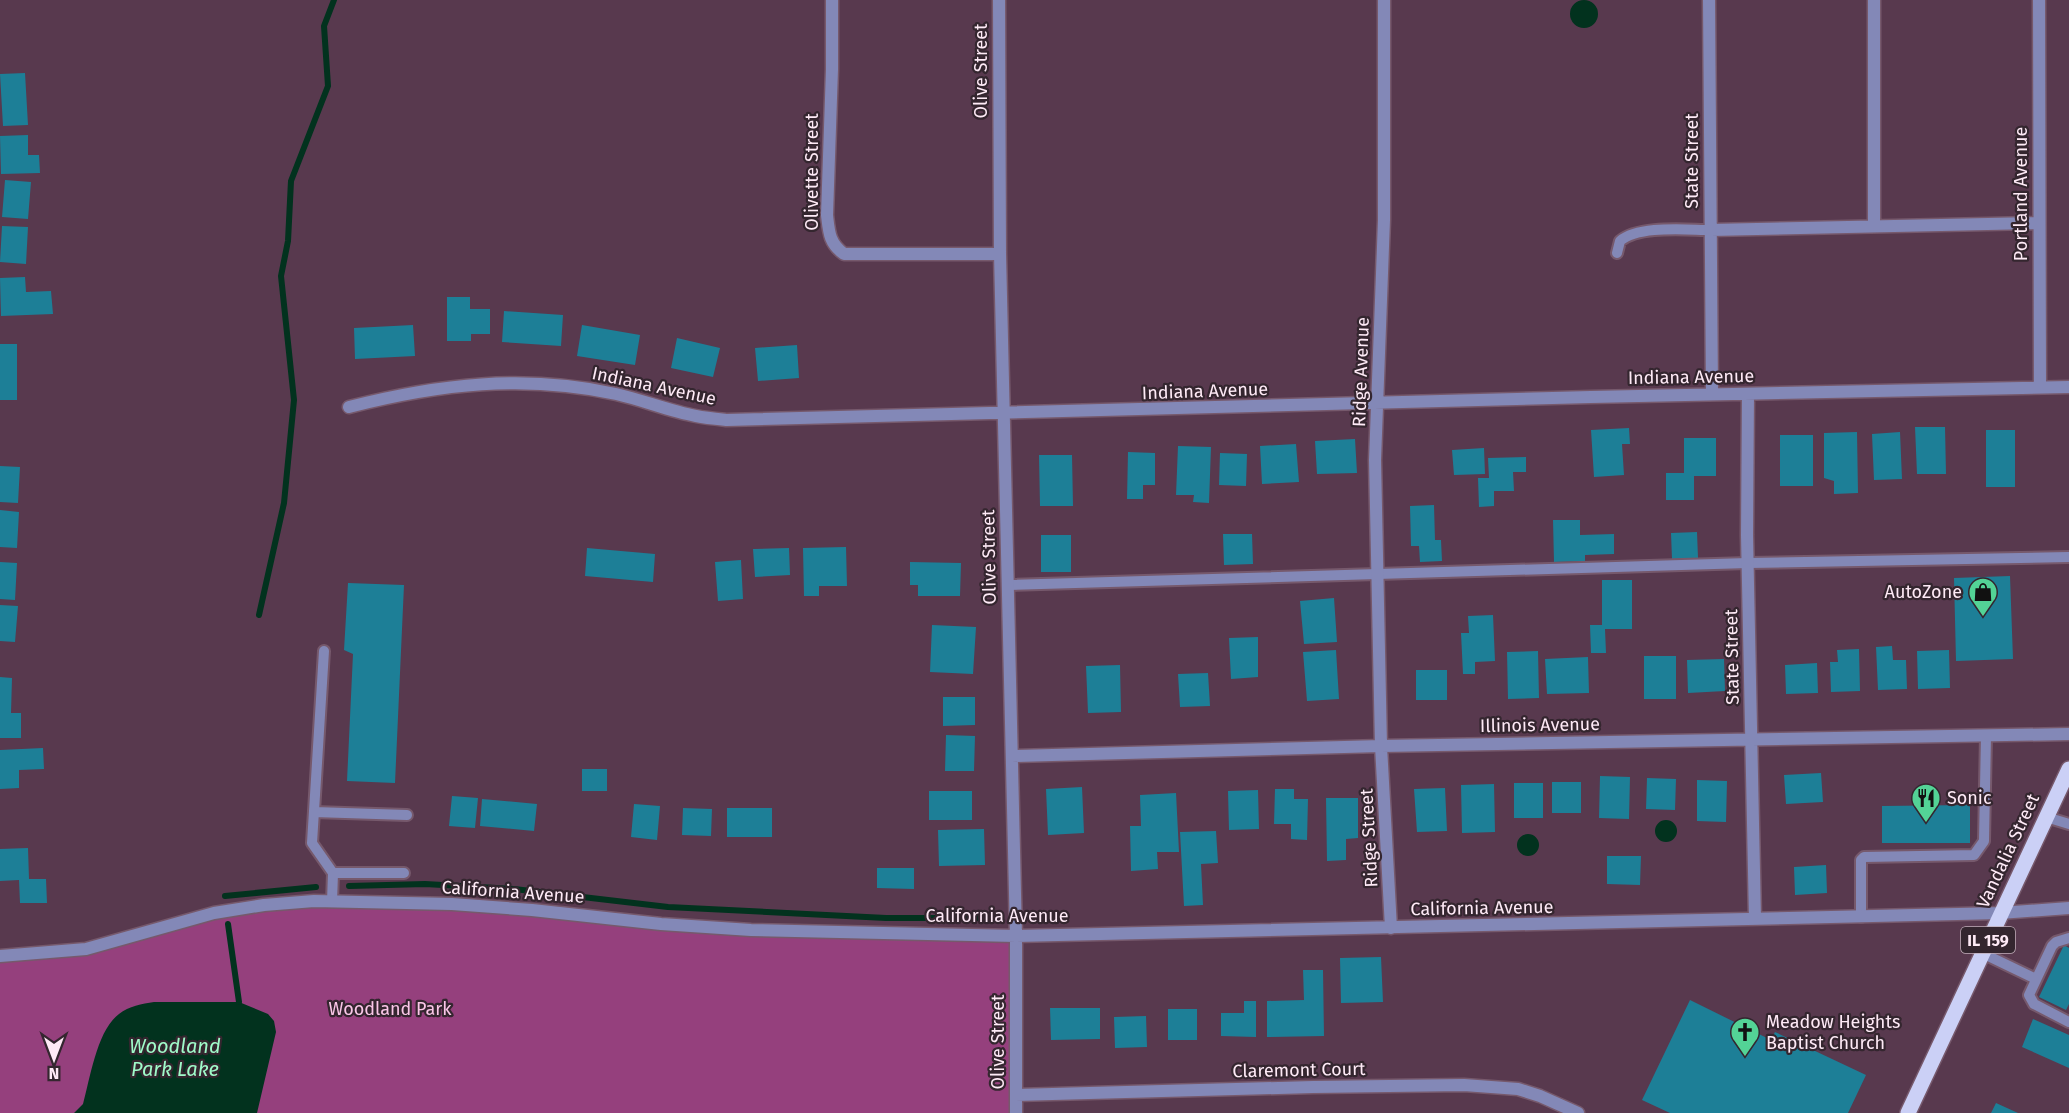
<svg xmlns="http://www.w3.org/2000/svg" width="2069" height="1113" font-family="'Fira Sans',sans-serif">
	<style>
		.green { fill: #95407d }
		.water { fill: #02321e }
		.lines { fill: none; stroke-linecap: round; stroke-linejoin: round }
		.stream { stroke: #02321e; stroke-width: 6 }
		.building { fill: #1d7f97 }
		.service-casing { stroke: #76596c; stroke-width: 14 }
		.minor-casing { stroke: #76596c; stroke-width: 15 }
		.primary-casing { stroke: #76596c; stroke-width: 18 }
		.service { stroke: #8388b7; stroke-width: 10 }
		.minor { stroke: #8388b7; stroke-width: 12 }
		.primary { stroke: #cbd0f6; stroke-width: 15 }
		.labels { text-anchor: middle; stroke-width: 4.5; stroke-linejoin: round; paint-order: stroke }
		.shield { fill: #34262f; stroke: #c1afba; stroke-width: 1.5 }
		.shield-label { font-size: 16px; font-weight: bold; fill: #feeaf6 }
		.street-label { font-size: 18px; fill: #feeaf6; stroke: #34262f }
		.poi-label { font-size: 18px; fill: #feeaf6; stroke: #34262f; text-anchor: start }
		.park-label { font-size: 18px; fill: #fbc6e8; stroke: #34262f }
		.water-label { font-size: 20px; font-style: italic; fill: #9ffac9; stroke: #34262f }
	</style>
	<rect width="100%" height="100%" fill="#58394e"/>
	<path class="green" d="M404,904L690,926L1016,936L1015,1113H0V954L86,949L238,909Z"/>
	<path class="water" d="M1570 14a14 14 0 1 1 28 0a14 14 0 1 1-28 0Z
		M1655 831a11 11 0 1 1 22 0a11 11 0 1 1-22 0Z
		M1517 845a11 11 0 1 1 22 0a11 11 0 1 1-22 0Z
		M154,1002H239L268,1014L274,1021L276,1032L257,1113H74L83,1104C90,1079 97,1030 119,1014C129,1006 142,1004 154,1002Z"/>
	<g class="lines">
		<path class="stream" d="M259,615L284,503L294,400L281,276L288,241L291,181L328,86L324,26L334,0
			M349,886L425,884L514,889L668,907L886,918H999
			M225,896L316,887
			M228,924L239,1002"/>
	</g>
	<path class="building" d="M25,73L28,125L3,126L0,74Z
		M28,135V155H39L40,173L1,174L0,136Z
		M5,180L31,182L28,219L2,217Z
		M2,226L28,227L26,264L0,262Z
		M25,277L26,292L51,291L53,314L1,316L0,278Z
		M447,297H470V309H490V334H471V341H447Z
		M504,311L563,315L561,346L502,342Z
		M413,325L415,356L355,359L354,328Z
		M582,325L640,335L635,365L577,356Z
		M677,338L720,348L713,377L671,368Z
		M0,344H17V400H0Z
		M797,345L799,378L758,381L755,348Z
		M1915,427H1945L1946,474H1917Z
		M1629,428L1630,444H1622L1624,475L1594,477L1591,430Z
		M1986,430H2015V487H1986Z
		M1857,432L1858,493L1834,494V481L1824,478V433Z
		M1900,432L1902,479L1874,480L1872,434Z
		M1780,435H1813V486H1780Z
		M1684,438H1716V476H1694V500H1666V473H1684Z
		M1355,439L1357,473L1317,474L1315,441Z
		M1296,444L1299,482L1262,484L1260,446Z
		M1178,446L1211,447L1209,503L1193,502L1194,495H1176Z
		M1484,448L1485,474L1454,475L1452,450Z
		M1128,452L1155,453V485H1143V499H1127Z
		M1220,453L1247,454L1246,486L1219,485Z
		M1039,455H1072L1073,506H1040Z
		M1526,457V472H1513L1514,491H1494V506L1479,507L1478,478H1489L1488,458Z
		M0,466L20,467L18,503L0,502Z
		M1434,505L1435,540H1441L1442,561L1420,562L1419,546H1411L1410,506Z
		M0,510L19,512L17,548L0,547Z
		M1553,520H1580V535L1614,534V554L1585,555V561L1554,562Z
		M1697,532L1698,558L1672,559L1671,533Z
		M1223,534H1252L1253,564L1224,565Z
		M1041,535H1071V572H1041Z
		M846,547L847,586H819V596H804L803,548Z
		M587,548L655,554L653,582L585,576Z
		M789,548L790,575L755,577L753,549Z
		M741,560L743,599L718,601L715,562Z
		M0,562L17,563L15,600L0,599Z
		M910,562L961,563L960,596H918V585H910Z
		M2010,576L2013,659L1956,661L1954,578Z
		M1602,580H1632V629H1605L1606,653H1591L1590,625H1602Z
		M348,583L404,585L395,783L347,781L353,654L344,650Z
		M1334,598L1337,642L1304,644L1300,601Z
		M0,605L18,606L15,642L0,641Z
		M1493,615L1495,661L1475,662V674H1463L1461,633H1469L1468,616Z
		M932,625L976,627L973,674L930,672Z
		M1258,637V677L1231,679L1229,638Z
		M1892,646L1893,660H1906L1907,689L1878,690L1876,647Z
		M1859,649L1860,691L1831,692L1830,662H1838L1837,650Z
		M1336,650L1339,699L1307,701L1303,652Z
		M1949,650L1950,688L1918,689L1917,651Z
		M1538,651L1539,698L1508,699L1507,652Z
		M1644,656H1676V699H1644Z
		M1588,657L1589,693L1547,694L1545,659Z
		M1724,659L1725,691L1688,693L1687,660Z
		M1817,663L1818,693L1786,694L1785,665Z
		M1120,665L1121,712L1088,713L1086,666Z
		M1416,670H1447V700H1416Z
		M1208,673L1210,706L1180,707L1178,674Z
		M0,677L12,678L11,713H21V738H0Z
		M943,697H975V725L943,726Z
		M946,735L975,736L974,771H945Z
		M43,748L44,769L19,770V788L0,789V750Z
		M582,769H607V791H582Z
		M1821,773L1823,802L1786,804L1784,775Z
		M1600,776L1630,777L1629,819L1599,818Z
		M1647,778L1676,779L1675,810L1646,809Z
		M1697,780L1727,781L1726,822L1697,821Z
		M1552,782H1581V813H1552Z
		M1514,783H1543V818H1514Z
		M1494,784L1495,832L1462,833L1461,785Z
		M1082,787L1084,833L1048,835L1046,789Z
		M1445,788L1447,831L1417,832L1414,789Z
		M1275,789H1294V799H1308L1307,840L1291,839V824H1274Z
		M1258,790L1259,829L1229,830L1228,791Z
		M929,791H972V820H929Z
		M1176,793L1179,852H1157L1158,869L1131,871L1130,826H1141L1140,795Z
		M452,796L478,798L475,828L449,826Z
		M1326,798H1358V838L1346,839V860L1327,861Z
		M482,799L537,804L534,831L480,826Z
		M634,804L660,806L657,840L631,837Z
		M1970,805V843H1882V806Z
		M683,808L712,809L711,836L682,835Z
		M727,808H772V837H727Z
		M984,829L985,865L939,866L938,830Z
		M1216,831L1218,863L1201,864L1203,905L1184,906L1180,832Z
		M28,848L29,879H46L47,903H20L19,880L0,881V849Z
		M1607,856H1641L1640,885L1607,884Z
		M1826,865L1827,893L1795,895L1794,867Z
		M877,868H914V889L877,888Z
		M2064,945L2069,948V1004L2066,1010L2039,997Z
		M1381,957L1383,1002L1341,1003L1340,958Z
		M1303,970H1323L1324,1036L1267,1037V1001L1304,1000Z
		M1690,1000L1771,1040L1775,1032L1866,1075L1848,1113H1670L1642,1100Z
		M1244,1001H1256V1037L1221,1036V1013H1244Z
		M1050,1008H1100V1039L1051,1040Z
		M1168,1009H1197V1040H1168Z
		M1146,1016L1147,1047L1115,1048L1114,1017Z
		M2033,1019L2069,1035V1068L2022,1047Z
		M1996,1103L2018,1113H1991Z"/>
	<g class="lines">
		<g class="service-casing">
			<path id="service" d="M1617,253L1620,241C1639,225 1686,230 1711,230
				M1008,585L1748,563L2069,557
				M324,651L312,843L333,873L332,902
				M314,812L407,815
				M2046,817L2069,824
				M333,873H404
				M1861,917V860L1864,857L1974,855L1984,841L1986,735
				M2069,938L2056,942L2052,946L2029,995L2034,1004L2069,1022
				M1982,953L2036,979"/>
		</g>
		<g class="minor-casing">
			<path id="minor" d="M832,0V69L827,215C829,232 829,243 844,254H1000
				M999,0L1000,254L1016,936V1113
				M1384,0V220L1375,460L1381,746L1391,928
				M1709,0L1712,394
				M1874,0V226
				M2039,0L2040,387
				M1711,230L2039,223
				M1748,394L1747,535L1755,919
				M349,407C439,384 524,374 616,394C643,400 669,411 696,416C706,418 717,419 727,420L1591,397L2069,387
				M1012,756L1381,746L2069,734
				M0,956L86,949L214,913L264,905L314,901L452,904L532,910L661,924L751,930L1016,936L2000,913L2069,908
				M1016,1095L1313,1087L1464,1085L1518,1089L1540,1096L1578,1113"/>
		</g>
		<g class="primary-casing">
			<path id="primary" d="M1908,1113L2069,769"/>
		</g>
		<use href="#service" class="service"/>
		<use href="#minor" class="minor"/>
		<use href="#primary" class="primary"/>
	</g>
	<defs>
		<g id="shop-pin" transform="scale(1.5)"><path d="M0 17L-7.5 6A9.5 9.5 0 1 1 7.5 6Z" fill="#53d396" stroke="#34262f"/><path d="M-5-2.5h2.3a2.7 3.5 0 0 1 5.4 0H5L5.5 6h-11ZM-1.5-2.5h3a1.5 2.3 0 0 0-3 0Z" fill="#111"/></g>
		<g id="restaurant-pin" transform="scale(1.5)"><path d="M0 17L-7.5 6A9.5 9.5 0 1 1 7.5 6Z" fill="#53d396" stroke="#34262f"/><path d="M-5-6h1v4h1v-4h1v4h1v-4h1v5L-1.5 .5V6h-2V.5L-5-1ZM5-6V6H3V1.5H1.5Q1.5-4 5-6Z" fill="#111"/></g>
		<g id="church-pin" transform="scale(1.5)"><path d="M0 17L-7.5 6A9.5 9.5 0 1 1 7.5 6Z" fill="#53d396" stroke="#34262f"/><path d="M-1.2-6h2.4v3.5h3.3v2.4h-3.3V6h-2.4V-.1h-3.3v-2.4h3.3Z" fill="#111"/></g>
	</defs>
	<g fill-rule="evenodd">
		<use href="#shop-pin" x="1983" y="592"/>
		<use href="#restaurant-pin" x="1926" y="798"/>
		<use href="#church-pin" x="1745" y="1032"/>
	</g>
	<g class="labels">
		<rect class="shield" x="1961" y="927" width="54" height="26" rx="4.5"/>
		<g class="shield-label">
			<text x="1988" y="946">IL 159</text>
		</g>
		<g class="street-label">
			<text transform="translate(981 71) rotate(-90)" y="6">Olive Street</text>
			<text transform="translate(1692 161) rotate(-90)" y="6">State Street</text>
			<text transform="translate(812 172) rotate(-90)" y="6">Olivette Street</text>
			<text transform="translate(2021 194) rotate(-90)" y="6">Portland Avenue</text>
			<text transform="translate(1361 372) rotate(-88)" y="6">Ridge Avenue</text>
			<text transform="translate(1691 377) rotate(-1)" y="6">Indiana Avenue</text>
			<text transform="translate(654 386) rotate(12)" y="6">Indiana Avenue</text>
			<text transform="translate(1205 391) rotate(-2)" y="6">Indiana Avenue</text>
			<text transform="translate(989 557) rotate(-91)" y="6">Olive Street</text>
			<text transform="translate(1732 657) rotate(-91)" y="6">State Street</text>
			<text transform="translate(1540 725) rotate(-1)" y="6">Illinois Avenue</text>
			<text transform="translate(1369 838) rotate(-93)" y="6">Ridge Street</text>
			<text transform="translate(2008 851) rotate(-65)" y="6">Vandalia Street</text>
			<text transform="translate(513 892) rotate(4)" y="6">California Avenue</text>
			<text transform="translate(1482 908) rotate(-1)" y="6">California Avenue</text>
			<text x="997" y="922">California Avenue</text>
			<text transform="translate(998 1042) rotate(-90)" y="6">Olive Street</text>
			<text transform="translate(1299 1070) rotate(-1)" y="6">Claremont Court</text>
		</g>
		<g class="poi-label">
			<text x="1962" y="598" text-anchor="end">AutoZone</text>
			<text x="1947" y="804">Sonic</text>
			<text x="1766" y="1028">Meadow Heights<tspan x="1766" dy="21">Baptist Church</tspan></text>
		</g>
		<g class="park-label">
			<text x="390" y="1015">Woodland Park</text>
		</g>
		<g class="water-label">
			<text x="175" y="1053">Woodland<tspan x="175" dy="23">Park Lake</tspan></text>
		</g>
	</g>
	<g transform="translate(54 1059) rotate(180)" stroke="#34262f" stroke-width="4.5" paint-order="stroke">
	<path d="M0-4.5L10 22L0 15L-10 22Z" fill="#feeaf6"/>
	<text y="-9" font-size="16" font-weight="bold" text-anchor="middle" fill="#feeaf6">N</text>
	</g>
</svg>
